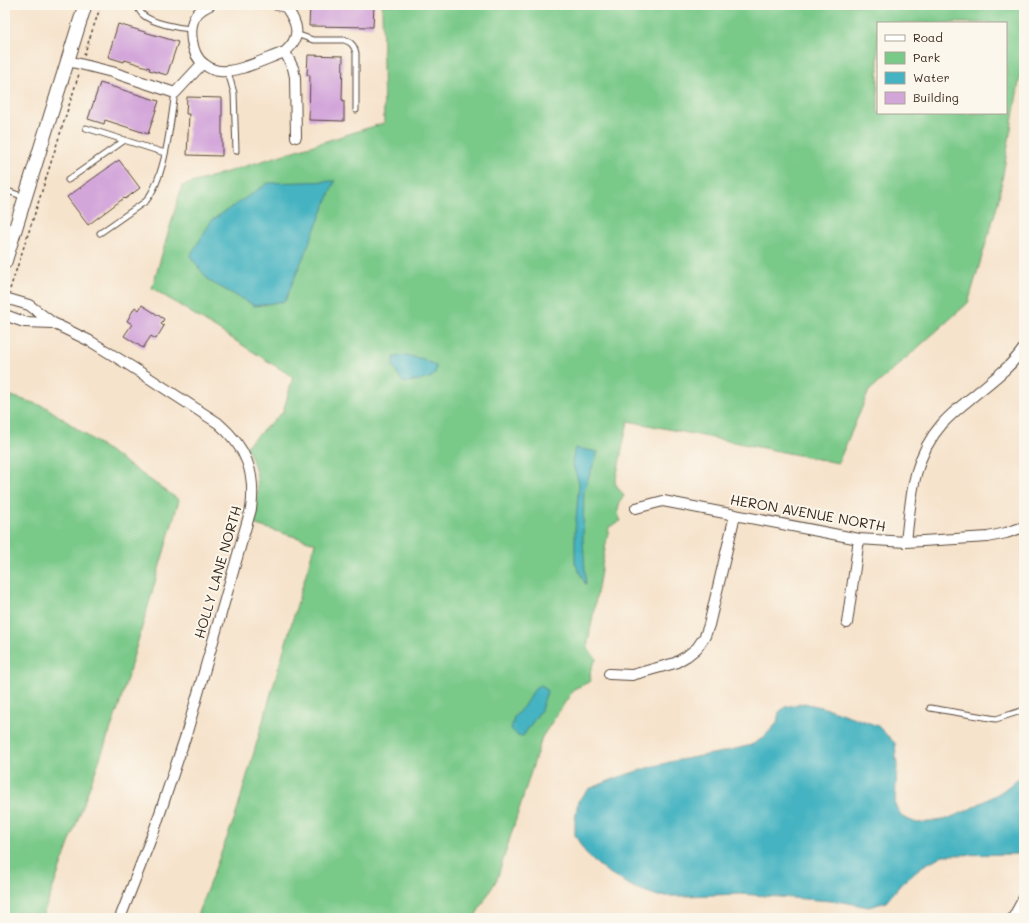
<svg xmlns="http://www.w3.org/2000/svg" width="1029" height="923" font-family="Mali,sans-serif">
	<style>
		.green { fill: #79c989; stroke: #5a7a54; fill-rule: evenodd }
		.water { fill: #45b3c1; stroke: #406e70 }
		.building { fill: #d3a6da }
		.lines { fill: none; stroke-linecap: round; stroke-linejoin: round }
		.service-casing { stroke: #574638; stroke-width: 7 }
		.minor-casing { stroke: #574638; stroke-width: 12 }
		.tertiary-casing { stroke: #574638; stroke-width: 15 }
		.path { stroke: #574638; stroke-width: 1.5; stroke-dasharray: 3 3; stroke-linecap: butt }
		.service { stroke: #fff; stroke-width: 5 }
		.minor { stroke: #fff; stroke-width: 10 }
		.tertiary { stroke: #fff; stroke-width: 13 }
		.labels { text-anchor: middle; stroke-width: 4; stroke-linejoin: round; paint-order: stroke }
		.street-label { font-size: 14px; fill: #3b2a1e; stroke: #fbf7ec }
	</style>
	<rect width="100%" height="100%" fill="#fbf7ec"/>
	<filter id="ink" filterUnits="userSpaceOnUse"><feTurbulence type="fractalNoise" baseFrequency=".025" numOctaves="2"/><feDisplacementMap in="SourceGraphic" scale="8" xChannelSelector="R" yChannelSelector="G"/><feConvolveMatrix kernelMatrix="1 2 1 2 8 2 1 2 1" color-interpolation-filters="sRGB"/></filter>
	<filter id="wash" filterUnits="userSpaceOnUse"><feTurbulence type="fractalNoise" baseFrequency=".012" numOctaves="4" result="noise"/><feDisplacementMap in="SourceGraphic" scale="16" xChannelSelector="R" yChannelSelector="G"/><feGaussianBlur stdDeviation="0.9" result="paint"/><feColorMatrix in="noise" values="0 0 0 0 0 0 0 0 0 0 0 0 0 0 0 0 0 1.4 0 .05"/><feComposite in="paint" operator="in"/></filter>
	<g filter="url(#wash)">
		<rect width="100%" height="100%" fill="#f6e3cc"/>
		<path class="green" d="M382,5H1024V54L998,203L968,303L869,391L838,463L628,421L615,483L624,496C618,503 616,512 621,521L609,527L587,648L597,659C591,665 589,672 591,681L574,689L542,737L497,879L474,918H196L235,817L315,543L253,524C260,496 260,472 246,446L283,412L293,377L152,288L182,186L384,123ZM878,23H1006V113H878Z
			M5,394L46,407L179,500L119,706L42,918H5Z"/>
		<path class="water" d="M335,181L285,301L255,306L209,281L190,256L212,220L268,183Z
			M406,355L423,359L436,366L435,374L430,378L403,383L393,366L394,357Z
			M575,448L598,452L584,490L583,540L586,585L575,563V531L579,483L572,462Z
			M542,685L547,691L541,710L523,736L517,735L511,729L514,717L523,707L536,687Z
			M804,703L829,709L878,726L895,743L897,766L895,805L902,817L917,823L944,820L966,811L1001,792L1018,779L1024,777V854L943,855L921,867L902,883L886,902L869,907L843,902L741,894L684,896H658L633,887L606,871L591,859L583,849L575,835V820L578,801L589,789L616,778L647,768L674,761L723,752L751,745L763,738L777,723L779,712L785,707Z"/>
		<g id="blocks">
			<path class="building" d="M310,5H374L373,27L309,26Z
				M118,24L178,42L167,75L149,70L150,68L125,60L124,62L108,57Z
				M308,55L343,56L342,100H344V121L309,120L310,75H307Z
				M100,83L159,101L148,134L105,120L104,124L88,119Z
				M187,97L222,98V156L187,155L189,114H186Z
				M119,160L140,188L125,199L124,198L88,225L67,197Z
				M142,305L164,319L161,324L164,326L156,339L151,336L143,348L124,336L132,324L127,321L135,307L139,310Z"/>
		</g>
	</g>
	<g filter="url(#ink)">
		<use href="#blocks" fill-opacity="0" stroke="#574638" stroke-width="1"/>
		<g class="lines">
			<g class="service-casing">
				<path id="service" d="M137,5C138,8 139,11 142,14C151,23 178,28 191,29
					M296,34L313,40H344C351,42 354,45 356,53V110
					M228,72L234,93L236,151
					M86,128L165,153
					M68,180L125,140
					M5,190L24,197
					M100,233L146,201C166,176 170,124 175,93
					M930,708L996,719L1024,710"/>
			</g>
			<g class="minor-casing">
				<path id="minor" d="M210,5C206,7 200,10 197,14C187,26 191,55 204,64C209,68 214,71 220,71C238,73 267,58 285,52C302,37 298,24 286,7L277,5
					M285,52L293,68L295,77L296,137
					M68,61L112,72L175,93L202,64
					M5,298L29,305L53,323L90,341L132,367L218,423C246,447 256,472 251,509L186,735L155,828L120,918
					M5,315L24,322L53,323
					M636,508L663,501L859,539L906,542L988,537L1006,533L1024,527
					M906,542C911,499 912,458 942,424C951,414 961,406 971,398C990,382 1010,368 1024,348
					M847,623L859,539
					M609,674L632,675L675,663L687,656L697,648L705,636L709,625L735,515
					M1013,918L1024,898"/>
			</g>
			<g class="tertiary-casing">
				<path id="tertiary" d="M5,262L85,5"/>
			</g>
			<path class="path" d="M84,55L101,5
				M10,289L35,213L79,74"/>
			<use href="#service" class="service"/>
			<use href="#minor" class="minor"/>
			<use href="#tertiary" class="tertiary"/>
		</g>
	</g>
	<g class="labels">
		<g class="street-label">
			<text transform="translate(808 513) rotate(10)" y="5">HERON AVENUE NORTH</text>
			<text transform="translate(218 572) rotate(-74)" y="5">HOLLY LANE NORTH</text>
		</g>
	</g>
	<rect width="1029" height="923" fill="none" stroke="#fbf7ec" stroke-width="20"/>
	<rect x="877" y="22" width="130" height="92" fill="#fbf7ec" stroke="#aea59a"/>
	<rect x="885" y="35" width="20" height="6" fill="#ffffff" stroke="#aea59a"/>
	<text x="913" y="42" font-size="12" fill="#3b2a1e">Road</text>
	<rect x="885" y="52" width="20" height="12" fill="#79c989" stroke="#aea59a"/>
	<text x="913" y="62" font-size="12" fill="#3b2a1e">Park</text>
	<rect x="885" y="72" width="20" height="12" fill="#45b3c1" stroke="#aea59a"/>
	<text x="913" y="82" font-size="12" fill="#3b2a1e">Water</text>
	<rect x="885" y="92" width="20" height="12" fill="#d3a6da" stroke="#aea59a"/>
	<text x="913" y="102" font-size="12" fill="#3b2a1e">Building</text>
</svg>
